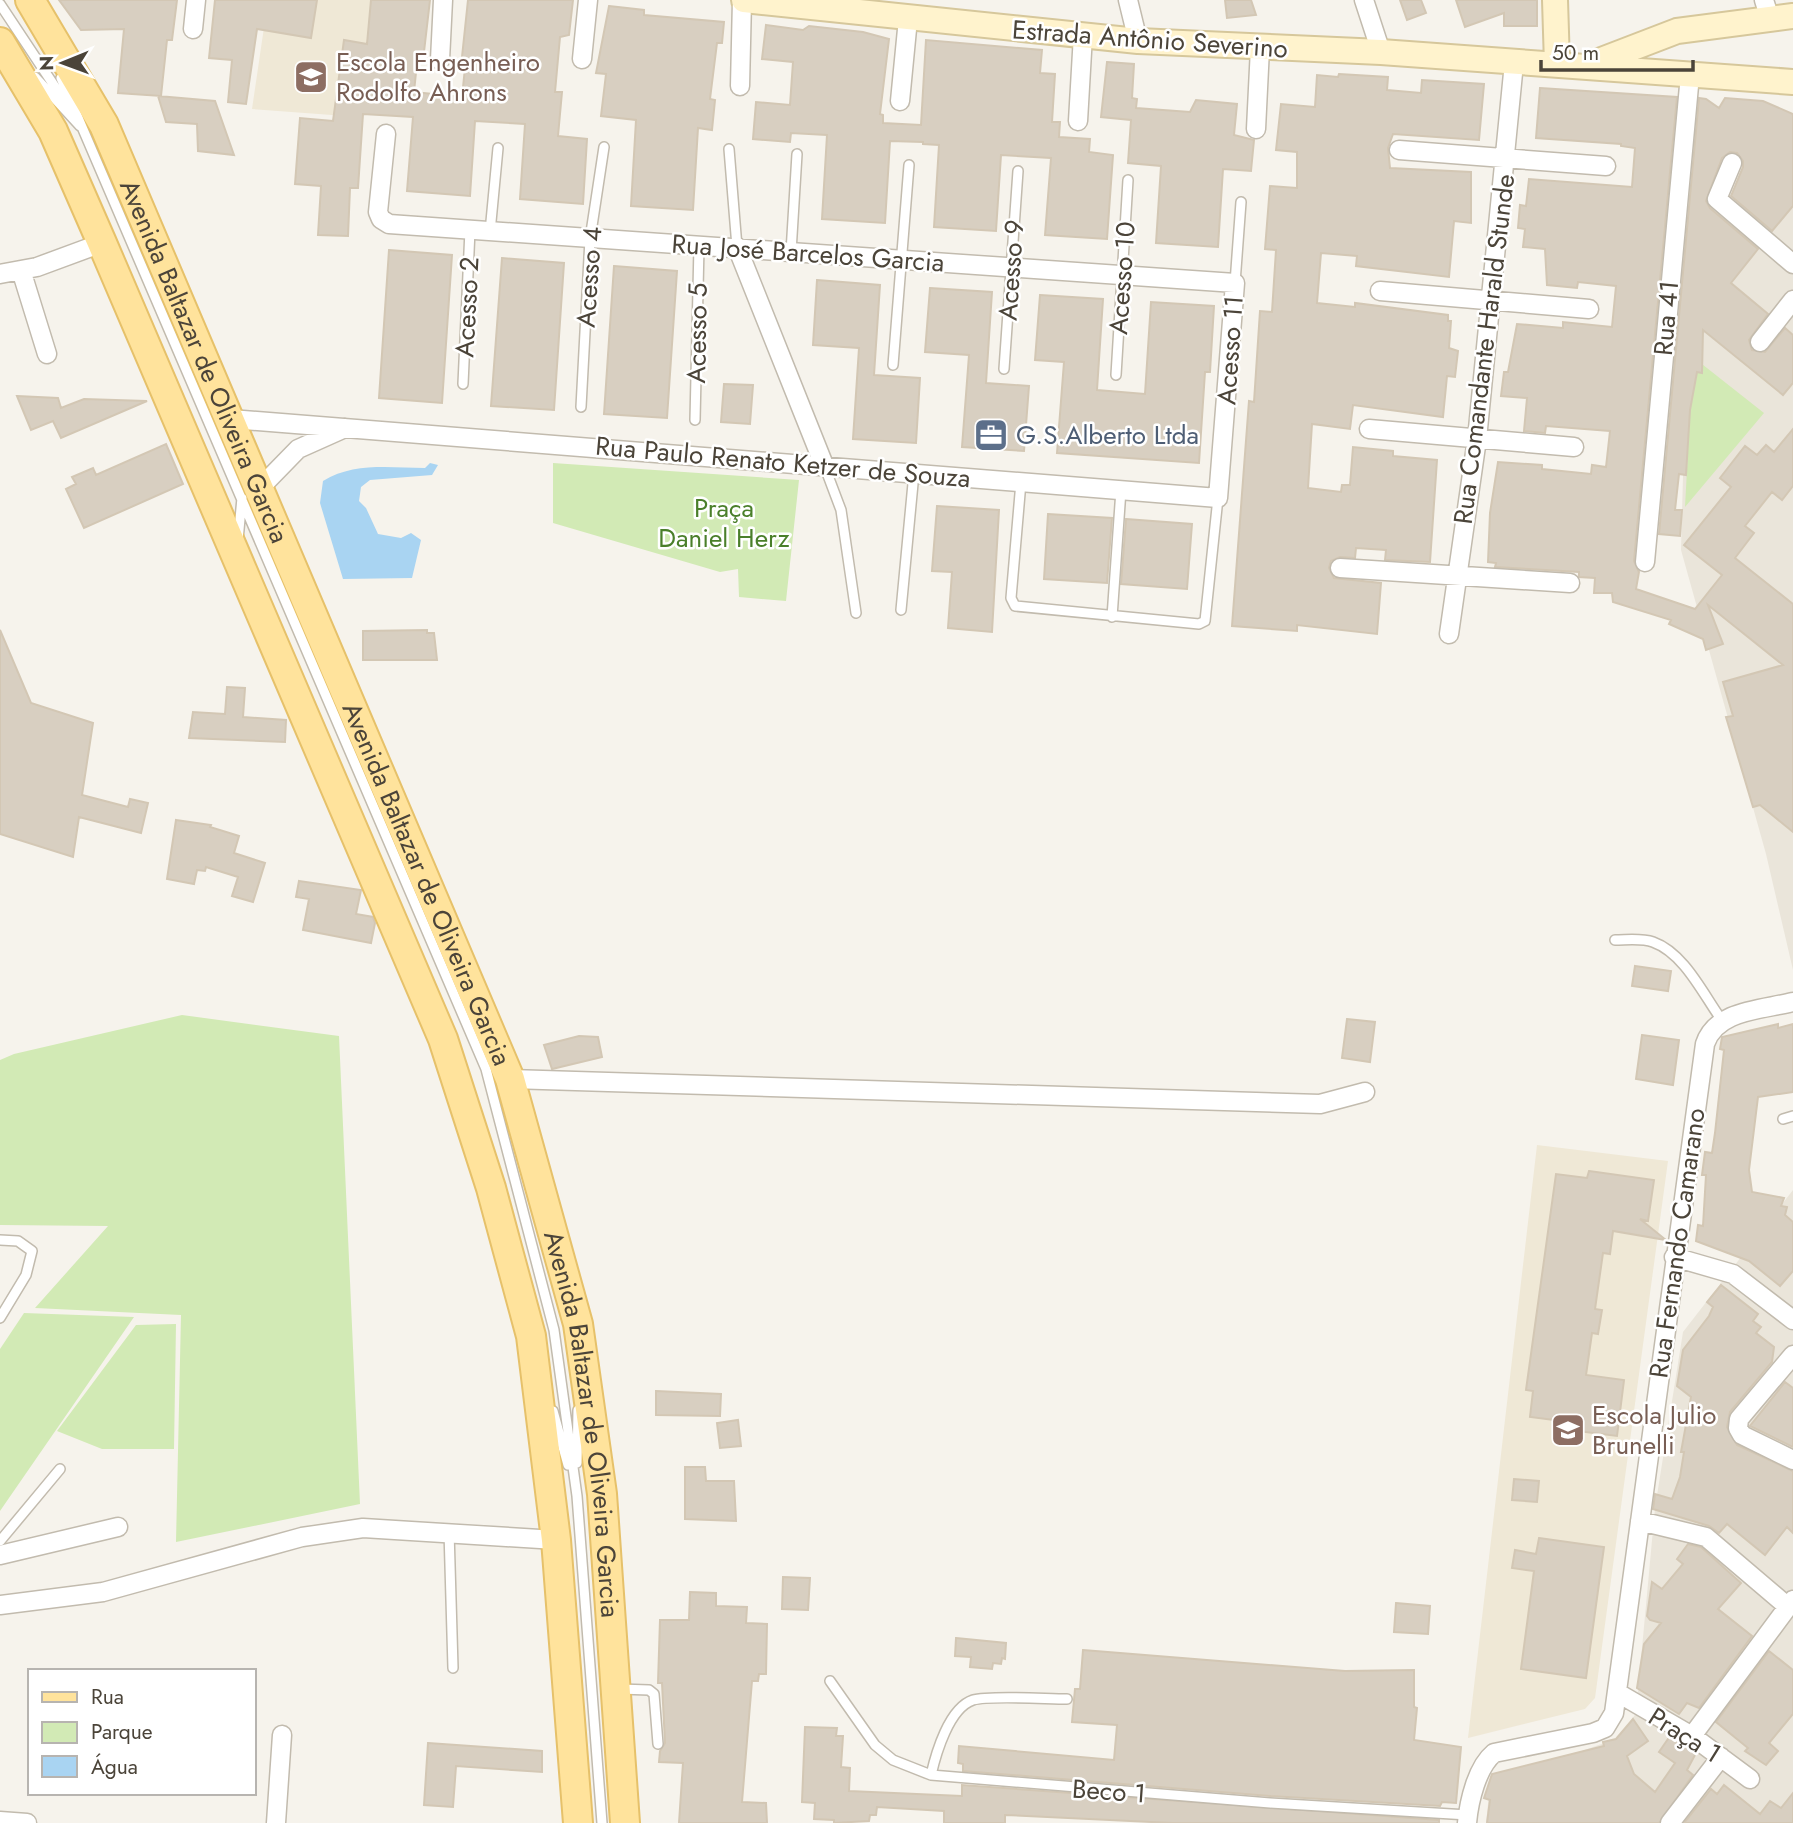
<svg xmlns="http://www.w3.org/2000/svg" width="1793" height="1823" font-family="Jost,sans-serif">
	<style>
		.residential { fill: #eae5da }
		.education { fill: #efe8d6 }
		.green { fill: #d2eab5 }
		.water { fill: #a9d4f2 }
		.building { fill: #d8cfc1; stroke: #d3c7b4; stroke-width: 2 }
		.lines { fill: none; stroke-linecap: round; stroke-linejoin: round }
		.lane-casing { stroke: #c2bbae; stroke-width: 12 }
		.street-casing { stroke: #c2bbae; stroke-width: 21 }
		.secondary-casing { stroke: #d6c79b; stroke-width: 28 }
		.primary-casing { stroke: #e6c16a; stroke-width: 32 }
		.lane { stroke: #fff; stroke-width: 9 }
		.street { stroke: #fff; stroke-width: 18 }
		.secondary { stroke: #fff3cd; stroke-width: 24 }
		.primary { stroke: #ffe39c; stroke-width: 28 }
		.labels { text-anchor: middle; stroke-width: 5; stroke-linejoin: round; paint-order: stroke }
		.street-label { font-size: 26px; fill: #4b4439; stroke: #fff }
		.education-label { font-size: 26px; fill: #785e54; stroke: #fff; text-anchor: start }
		.service-label { font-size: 26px; fill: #4e5e75; stroke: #fff; text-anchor: start }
		.park-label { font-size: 26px; fill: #4a7f2a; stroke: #fff }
	</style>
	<rect width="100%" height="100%" fill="#f6f3ec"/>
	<path class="residential" d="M1793,135V970L1766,854L1681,550L1689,257Z
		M1793,1190V1823H1486L1490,1784L1621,1737L1636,1713L1655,1508L1683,1332Z"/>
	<path class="education" d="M268,0H383L359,117L252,109Z
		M1537,1145L1668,1161L1595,1698L1585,1709L1468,1738Z"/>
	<path class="green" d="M1693,357L1764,413L1685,507Z
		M553,463L799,480L786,601L739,597L738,569L720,572L553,523Z
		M182,1015L339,1036L360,1504L176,1542L181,1315L35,1308L108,1226L0,1225V1060L14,1054Z
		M24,1313L134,1317L0,1511V1349Z
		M176,1324L174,1449H102L57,1431L136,1325Z"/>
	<path class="water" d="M430,463L438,465L432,475L370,480L361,487L359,501L366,508L378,534L401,538L411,533L421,540L412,578L343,579L320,503L323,481C354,462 390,468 425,468Z"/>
	<path class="building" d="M59,0H177L172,40H167L161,96L118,93L124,29L81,30Z
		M215,0H317L311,38L257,29L246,104L228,102L232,60L209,58Z
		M371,0H430L424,52L418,53L414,92L462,97L466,58L462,57L468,0H573L569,35L560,37L555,92H562L558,136L587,139L583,204L520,199L525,124L475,121L470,196L407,191L413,117L363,114L358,188H350L348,236L318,235L321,186L295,184L300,118L333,121L344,40L367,44Z
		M1225,0H1251L1256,15L1227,18Z
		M1400,0H1421L1426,13L1407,20Z
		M1456,0H1537V26H1504V13L1465,27Z
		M609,6L644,10V15L724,22L722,43H717L710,99L715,100L712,130L698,128L693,210L631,206L636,120L601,116L606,74L596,73Z
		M766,25L803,30L809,26L863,32L889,39L880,114L883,115V123L921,125L926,40L1042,50L1040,73L1055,74L1052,122H1060L1059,137L1090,139L1089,152L1113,155L1107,239L1045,235L1051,158L1001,155L996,231L934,227L939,145L923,144V142L890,141L885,223L822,219L827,135L791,133L790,142L753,139L756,102L790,105L793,62L762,59Z
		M1107,62L1134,64L1132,98L1137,99L1136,108L1190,112L1196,100L1237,104L1234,135L1254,140L1251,171L1223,169L1218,247L1156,243L1161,166L1128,163L1131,120L1101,117Z
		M1339,74L1388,77L1387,90L1421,93L1422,80L1484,84L1479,140L1393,134L1388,148L1390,168L1471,172V223L1454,221L1449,277L1356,266L1357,256L1321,253L1317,303L1355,307V303L1448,315V321H1451L1449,348L1458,351L1455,377L1447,376L1443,417L1353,405L1350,429L1312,424L1308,488L1341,492L1342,485H1350L1353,447L1393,451V456L1437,460L1430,562L1385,560L1386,550L1356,548L1355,558L1340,557L1331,561L1329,568L1334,578L1381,583L1377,634L1297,625V631L1232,626L1249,401L1254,402L1260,311L1272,312L1276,250L1265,249L1270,186L1297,188V152L1276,150L1281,104L1315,107L1317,75L1338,77Z
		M1540,88L1677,97L1634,561L1639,572L1636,589L1695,609L1722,575L1684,545L1731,487L1720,478L1745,446L1757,455L1766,445L1774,452L1793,429V486L1782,500L1772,492L1745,526L1754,533L1735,558L1793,604V832L1760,805L1753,807L1726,717L1733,716L1723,682L1783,665L1708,605L1723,644L1706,650L1703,639L1669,624L1671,620L1613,602L1612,593H1594L1595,578L1579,577V572L1495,567L1496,563L1488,562L1490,513L1498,462L1542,465V469L1591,474L1592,465L1606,467L1610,431L1546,426L1545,433L1524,431L1527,398L1501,396L1504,372H1508L1517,324L1563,328V322L1612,327L1616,286L1578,282L1577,288L1547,285L1545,249L1523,247L1525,229L1518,228L1520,205L1526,206L1529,179L1632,187L1635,148L1621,146V144L1536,138Z
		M158,96L215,101L234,155L198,151L197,124L166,122Z
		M1699,98L1706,99L1719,108L1725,98L1763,101L1793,114V206L1772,231L1731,196L1743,167V161L1737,153L1730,152L1722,158L1706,201L1710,208L1758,249L1731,283L1768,314L1749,340L1752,350L1765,352L1785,328L1793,335V383L1783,395L1703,330L1702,373L1697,372L1690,410L1686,475L1679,474L1675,510H1682L1680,536L1659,534Z
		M389,250L452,255L442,403L379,398Z
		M502,258L564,263L554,410L491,406Z
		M614,266L677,271L667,418L604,414Z
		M817,280L880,285L874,375L920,378L916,443L853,439L859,348L813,345Z
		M930,288L992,292L986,383L1029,386L1024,451L962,447L969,355L925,352Z
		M1040,295L1103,299L1097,390L1145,394L1151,302L1214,306L1210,372H1205L1199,463L1057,453L1064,362L1035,360Z
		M724,384L753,385L750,424L721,422Z
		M17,396L58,398L61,408L84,399L147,401L61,438L53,421L31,430Z
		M166,444L183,484L84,528L66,489L76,484L72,477L93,468L96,475Z
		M937,506L999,510L992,632L948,628L952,572L932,571Z
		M1048,514L1112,518L1107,583L1044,579Z
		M1126,519L1192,524L1187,589L1121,584Z
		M0,630L31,703L93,723L82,795L128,807L130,799L148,803L141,833L79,817L73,857L0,834Z
		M427,630V633H434L437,660H363V631Z
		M227,687L245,688L243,717L286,720L285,742L189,738L193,712L225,714Z
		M176,820L211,825L210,827L239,836L234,853L265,863L253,902L232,896L238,877L206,867L205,871L197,870L194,884L167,879Z
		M299,881L361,890L356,914L373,917L375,923L371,943L303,930L309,899L296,897Z
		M1635,966L1671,971L1668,991L1632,986Z
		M1347,1019L1375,1022L1370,1062L1342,1058Z
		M1778,1024V1028L1793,1024V1092L1758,1097L1749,1170L1752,1192L1784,1198L1781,1206L1787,1207L1785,1215L1793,1222V1271L1780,1286L1749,1261L1696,1241L1698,1225L1703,1226L1706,1175H1702L1705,1152L1712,1153L1715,1133L1724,1050L1720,1049L1722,1037Z
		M1642,1035L1679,1040L1673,1085L1636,1079Z
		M579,1036L598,1037L602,1057L552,1069L544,1045Z
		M1589,1171L1654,1180L1648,1221L1640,1219L1666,1240L1613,1231L1610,1254L1603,1253L1595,1309L1602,1310L1598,1334L1592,1333L1586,1375L1624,1380L1617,1436L1554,1428V1420L1530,1417L1533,1391L1526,1390L1556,1174L1587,1178Z
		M1721,1285L1758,1314L1753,1321L1761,1327L1756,1333L1774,1347L1772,1362L1730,1412L1727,1427L1737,1445L1793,1471V1533L1787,1527L1765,1555L1727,1524L1719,1533L1709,1526L1653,1509L1655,1494L1672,1499L1680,1477L1684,1452H1681L1691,1397L1677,1386L1683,1350L1709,1316L1713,1307L1707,1302Z
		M1785,1382L1793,1388V1447L1750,1426Z
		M656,1391L721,1394L720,1416L656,1415Z
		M738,1420L741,1446L720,1448L717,1423Z
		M685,1467H705L706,1481H734L736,1521L685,1519Z
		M1514,1479L1539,1481L1537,1502L1512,1500Z
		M1539,1538L1604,1547L1586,1678L1521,1669L1534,1571L1512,1568L1515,1550L1536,1554Z
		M1688,1544L1701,1547L1741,1583L1718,1609L1752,1636L1699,1708L1687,1703L1679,1714L1637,1688L1644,1644L1661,1623L1650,1620L1647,1616L1652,1582L1662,1589L1683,1564L1677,1559Z
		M783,1577L810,1578L808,1610L782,1609Z
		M690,1592L716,1593V1606L747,1607L746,1623L767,1624L766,1674H759L758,1681H752L742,1802L766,1803L767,1823H679L683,1763L659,1762L660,1751L665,1743L662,1683H658L660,1620H689Z
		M1396,1603L1430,1606L1428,1634L1394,1632Z
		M956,1638L1006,1643L1005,1659L1002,1658L1001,1664L993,1663L992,1669L970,1667L971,1657L955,1656Z
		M1083,1650L1345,1671L1414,1670V1707L1417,1708L1414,1740L1461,1747L1456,1803L1442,1802L1440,1806L1270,1796L963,1771V1764L958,1763L959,1746L1114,1760L1117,1725L1072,1722L1075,1689H1080Z
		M1769,1651L1793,1670V1714L1769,1743L1778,1751L1766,1765L1745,1751L1748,1748L1716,1722Z
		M1633,1719L1648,1741L1627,1756L1634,1774L1655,1792L1675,1763L1659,1752L1670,1736L1696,1753L1687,1770L1693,1775L1659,1823H1487L1490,1800L1484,1798L1492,1774L1604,1746L1603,1742L1616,1739Z
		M805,1727L837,1728L836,1736H843L841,1767L850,1768L849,1791L962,1796V1785L1439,1820V1823H1172L1005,1815V1823H944V1811L877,1807L876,1815H870L869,1821L834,1823V1820L814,1819L815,1803L802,1802Z
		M428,1743L542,1751V1772L456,1766L453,1807L424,1805Z
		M1724,1785L1760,1814L1770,1801L1781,1808L1793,1793V1823H1684L1711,1789L1717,1794Z"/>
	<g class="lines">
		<g class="lane-casing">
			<path id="lane" d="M0,4L71,111
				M35,77L80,126
				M61,78L486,1069L554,1330L577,1496L602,1823
				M729,149L737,247
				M490,232L498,148
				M791,252L797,154
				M1235,283L1241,202
				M893,365L909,165
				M1004,369L1018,171
				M1116,375L1128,180
				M463,384L470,230
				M581,407L590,239L604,147
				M695,420L699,246
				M824,465L841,510L856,613
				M1021,482L1011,598L1015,606L1199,624L1205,621L1218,498
				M238,540L242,498
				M901,610L914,473
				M1112,617L1121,490
				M1615,940C1627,940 1642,938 1653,942C1684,953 1703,994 1721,1019
				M1783,1119L1793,1116
				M0,1240L18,1241L32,1251L26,1275L0,1318
				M553,1411L568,1465
				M577,1463L578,1410
				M449,1531L453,1668
				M0,1541L60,1469
				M830,1681L875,1745L893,1760L931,1775
				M620,1689L649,1690L654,1694L658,1744
				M1067,1699C1047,1699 989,1695 973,1700C949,1708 936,1753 931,1775L1270,1803L1468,1815"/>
		</g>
		<g class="street-casing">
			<path id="street" d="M1128,0L1138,41
				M1364,0L1381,52
				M1764,0L1770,19
				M193,29L196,0
				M582,59L588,0
				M440,60L443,0
				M740,86L742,0
				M900,101L908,19
				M1078,121L1083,35
				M1256,129L1260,48
				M1399,150L1606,166
				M1732,163L1717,199L1793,264
				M737,247L824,465
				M21,270L47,354
				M0,274L37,267L102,243
				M1380,291L1589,309
				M1760,342L1793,300
				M231,419L1218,498L1235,283L389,224L381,219L378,212L386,134
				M1369,429L1574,447
				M260,488L298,449L345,428
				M1645,562L1690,75
				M1340,568L1570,583
				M1449,634L1477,439L1514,63
				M510,1079L1320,1104L1365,1092
				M1674,1257L1733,1274L1793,1320
				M1793,1355L1739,1419L1738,1428L1742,1435L1793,1460
				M1640,1521L1706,1537L1787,1606
				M0,1555L118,1527
				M0,1605L103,1592L302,1537L363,1528L556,1540
				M1618,1693L1692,1736L1750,1779
				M1692,1736L1793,1600
				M0,1821L27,1823
				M276,1823L282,1735
				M1467,1823C1469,1801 1477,1767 1494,1753L1593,1733L1605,1728L1614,1713L1705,1044C1716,1010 1761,1010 1793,1002
				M1670,1823L1721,1757"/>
		</g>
		<g class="secondary-casing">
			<path id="secondary" d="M744,0L1138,41L1381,52L1793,82
				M1555,0L1557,64
				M1591,64L1677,31L1793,16"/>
		</g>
		<g class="primary-casing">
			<g id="primary">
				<path id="s1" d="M30,0L104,125L510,1079L578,1324L602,1494L625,1823"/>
				<path d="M0,42L53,131L102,243L443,1039L491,1188L531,1336L556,1540L578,1823"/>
			</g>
		</g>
		<use href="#lane" class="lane"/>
		<use href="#street" class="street"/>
		<use href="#secondary" class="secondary"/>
		<use href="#primary" class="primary"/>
	</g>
	<defs>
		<g id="school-square" transform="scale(1.75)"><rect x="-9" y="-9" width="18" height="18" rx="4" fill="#8d6e63" stroke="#fff"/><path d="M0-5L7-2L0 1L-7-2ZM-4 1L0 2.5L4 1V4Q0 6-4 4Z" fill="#fff"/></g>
		<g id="office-square" transform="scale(1.75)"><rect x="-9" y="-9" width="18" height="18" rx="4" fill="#5c6f8a" stroke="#fff"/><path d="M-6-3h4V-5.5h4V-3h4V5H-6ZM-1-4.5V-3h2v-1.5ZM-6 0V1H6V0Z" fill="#fff"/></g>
	</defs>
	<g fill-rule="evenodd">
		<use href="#school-square" x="311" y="77"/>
		<use href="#office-square" x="991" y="435"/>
		<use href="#school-square" x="1568" y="1430"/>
	</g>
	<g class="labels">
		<g class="street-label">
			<text transform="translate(1150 39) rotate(4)" y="9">Estrada Antônio Severino</text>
			<text transform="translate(808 253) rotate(4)" y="9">Rua José Barcelos Garcia</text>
			<text transform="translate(1011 270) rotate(-86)" y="9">Acesso 9</text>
			<text transform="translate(589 277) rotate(-86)" y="9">Acesso 4</text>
			<text transform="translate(1122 278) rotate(-86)" y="9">Acesso 10</text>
			<text transform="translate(467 307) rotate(-87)" y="9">Acesso 2</text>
			<text transform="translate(1666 318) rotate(-85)" y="9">Rua 41</text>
			<text transform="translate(697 333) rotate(-89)" y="9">Acesso 5</text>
			<text transform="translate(1484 349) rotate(-83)" y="9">Rua Comandante Harald Stunde</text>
			<text transform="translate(1230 350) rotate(-86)" y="9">Acesso 11</text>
			<text dy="9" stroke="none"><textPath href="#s1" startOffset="402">Avenida Baltazar de Oliveira Garcia</textPath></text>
			<text transform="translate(783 462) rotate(5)" y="9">Rua Paulo Renato Ketzer de Souza</text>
			<text dy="9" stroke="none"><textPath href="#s1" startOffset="970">Avenida Baltazar de Oliveira Garcia</textPath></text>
			<text transform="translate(1677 1243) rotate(-82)" y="9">Rua Fernando Camarano</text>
			<text dy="9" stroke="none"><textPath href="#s1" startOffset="1536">Avenida Baltazar de Oliveira Garcia</textPath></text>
			<text transform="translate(1685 1735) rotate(32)" y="9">Praça 1</text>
			<text transform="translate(1109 1791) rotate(4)" y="9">Beco 1</text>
		</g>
		<g class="education-label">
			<text x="336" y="71">Escola Engenheiro<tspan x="336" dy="30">Rodolfo Ahrons</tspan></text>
			<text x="1592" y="1424">Escola Julio<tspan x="1592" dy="30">Brunelli</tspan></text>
		</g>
		<g class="service-label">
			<text x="1016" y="444">G.S.Alberto Ltda</text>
		</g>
		<g class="park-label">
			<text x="724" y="517">Praça<tspan x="724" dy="30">Daniel Herz</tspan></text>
		</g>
	</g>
	<rect x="28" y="1669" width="228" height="126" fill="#ffffff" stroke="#b7b4b0" stroke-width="2"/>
	<rect x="42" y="1692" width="35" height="10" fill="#ffe39c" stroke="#b7b4b0" stroke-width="2"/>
	<text x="91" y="1704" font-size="21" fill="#4b4439">Rua</text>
	<rect x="42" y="1722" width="35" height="21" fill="#d2eab5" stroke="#b7b4b0" stroke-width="2"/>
	<text x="91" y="1739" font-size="21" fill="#4b4439">Parque</text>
	<rect x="42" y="1756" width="35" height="21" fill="#a9d4f2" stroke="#b7b4b0" stroke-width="2"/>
	<text x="91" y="1774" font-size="21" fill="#4b4439">Água</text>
	<g transform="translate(63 63) rotate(269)" stroke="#ffffff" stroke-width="5" paint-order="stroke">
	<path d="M0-5L12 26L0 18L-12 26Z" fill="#4b4439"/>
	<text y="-10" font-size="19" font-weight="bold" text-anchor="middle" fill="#4b4439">N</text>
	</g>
	<path d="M1541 60v10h152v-10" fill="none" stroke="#4b4439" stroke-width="3.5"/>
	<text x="1552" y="60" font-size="21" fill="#4b4439" stroke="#ffffff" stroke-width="5" paint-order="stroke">50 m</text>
</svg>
